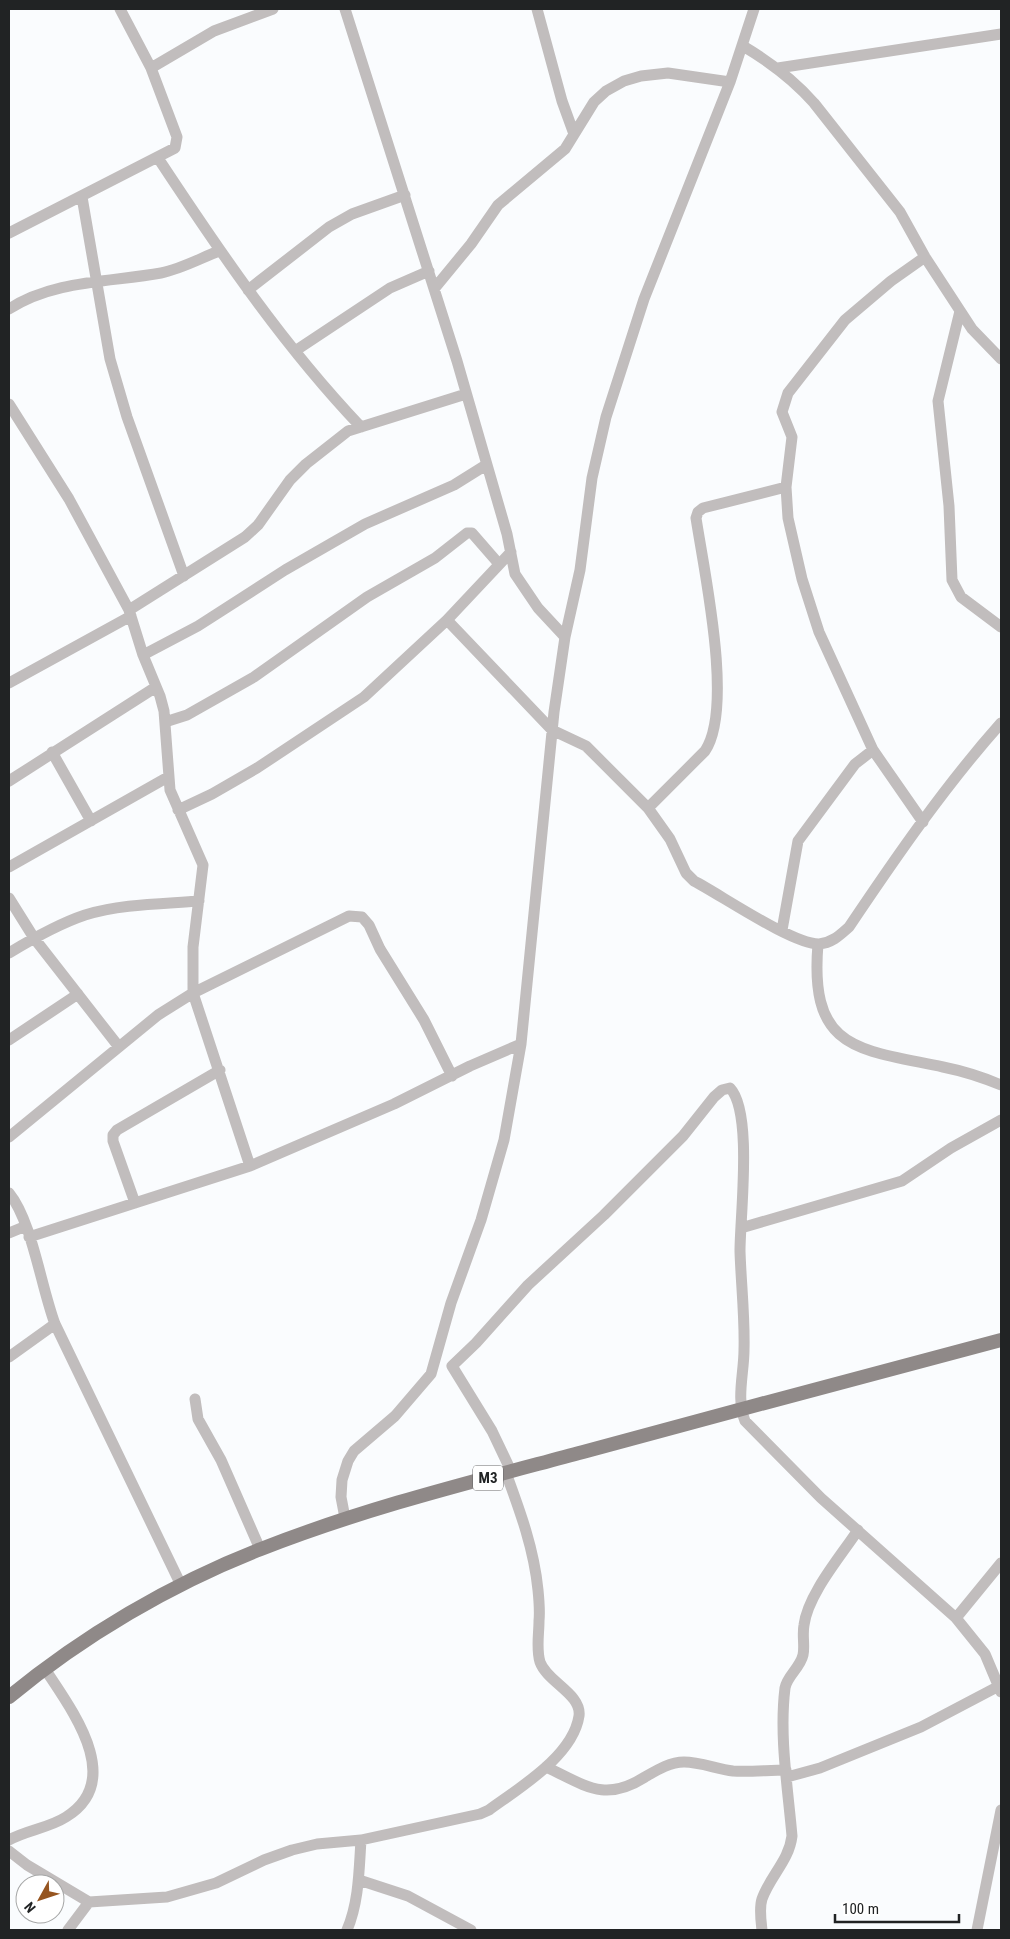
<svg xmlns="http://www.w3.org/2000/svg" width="1010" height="1939" font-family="'Roboto Condensed',sans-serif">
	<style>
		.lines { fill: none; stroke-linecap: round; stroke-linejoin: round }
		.minor { stroke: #c1bdbd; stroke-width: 11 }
		.major { stroke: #8f8988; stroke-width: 14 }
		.labels { text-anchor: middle; stroke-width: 4.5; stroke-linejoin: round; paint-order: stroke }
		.shield { fill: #fff; stroke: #646566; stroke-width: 1 }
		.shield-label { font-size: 15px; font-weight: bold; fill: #212324 }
	</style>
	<rect width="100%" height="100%" fill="#fafcfe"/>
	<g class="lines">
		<path class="minor" d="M345,9L457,361L507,534L515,574L538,608L565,637
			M537,9L562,101L574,134
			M743,46C770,62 793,79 814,103L900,212L925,257L972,329L1001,359
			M151,68L214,31L273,9
			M778,68L1001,34
			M158,158C220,252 283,345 361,427
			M82,197L110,359L127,417L184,576
			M9,233L175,148L177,137L151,68L120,9
			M434,289L471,244L498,205L565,149L594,102L606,91L624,81L641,76L668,73L730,82
			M248,290L329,227L352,214L405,195
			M9,309C53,280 111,282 161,273C181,269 201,258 219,251
			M960,311L938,401L949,506L952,580L961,597L1001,627
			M295,351L390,288L429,271
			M9,404L69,499L129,610L143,655L160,696L164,711L170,790L203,865L193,947V993L250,1166
			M129,610L245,537L258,525L290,480L306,464L348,431L466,394
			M447,620L552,730L586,746L648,808L670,839L686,873L694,881C721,895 792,944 819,944C832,943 840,935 849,927C896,857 945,786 1001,723
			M143,655L198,626L285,570L365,524L454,485L486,465
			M9,683L131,616
			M165,722L187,715L254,677L367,597L435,558L467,533H472L499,564
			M52,752L91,821
			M9,781L156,687
			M648,808L705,751C734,708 704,571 696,518L698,512L703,508L786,487
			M178,810L212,794L257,768L364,697L447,620L511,552
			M923,822L873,750L819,632L802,579L788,518L786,487L792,437L782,412L788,393L845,320L891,281L925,257
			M9,867L168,777
			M9,898L34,938L119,1047
			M782,930L798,841L855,764L873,750
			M818,944C809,1051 858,1049 943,1067C963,1071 982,1077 1001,1085
			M9,953C32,939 58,924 85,915C121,904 161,904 199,901
			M9,1040L78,994
			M9,1137L158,1015L193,993L349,916L362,917L369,925L380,949L424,1020L452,1076
			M9,1193C32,1221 41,1287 55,1324L181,1585
			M135,1203L113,1141V1135L117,1130L220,1070
			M741,1228L902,1181L951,1148L1001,1120
			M9,1233L26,1226
			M29,1237L250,1166L394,1104L470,1066L521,1044
			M9,1357L55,1324
			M195,1399L198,1419L221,1460L260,1549
			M511,1471L492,1431L452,1366L476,1343L528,1285L604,1215L683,1136L714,1097L722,1090L730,1088C753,1112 740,1216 740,1251C741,1284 745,1317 744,1350C744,1373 736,1399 745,1421L821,1498L956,1618L985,1654L1001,1692
			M345,1518L341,1497L342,1480L348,1461L354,1451L395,1416L431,1374L451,1303L481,1220L504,1140L521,1044L554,712L565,637L580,570L592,478L606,417L644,299L730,82L754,9
			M956,1618L1001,1563
			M546,1767C585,1785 604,1803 645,1777C657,1770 670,1762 684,1762C700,1762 717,1769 733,1771C750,1772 769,1770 786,1770
			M787,1777L820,1768L921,1727L999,1686
			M9,1840C27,1830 49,1828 66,1817C126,1780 71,1709 45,1669
			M9,1851L27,1865L89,1902L167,1897L216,1883L264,1860L292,1850L317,1844L361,1840
			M359,1880L408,1896L471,1930
			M68,1930L89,1902
			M347,1930C359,1902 359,1870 361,1840L480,1814L489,1810C519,1788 573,1756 579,1716C582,1694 547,1682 540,1662C536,1649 539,1634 539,1621C540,1611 539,1600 538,1590C534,1549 520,1511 506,1473
			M762,1930C761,1921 759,1908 762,1899C770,1876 789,1861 792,1836C788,1789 779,1736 785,1688C787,1676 800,1668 803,1655C805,1646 802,1635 804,1625C808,1594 841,1556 858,1530
			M977,1930L1001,1810"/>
		<path class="major" d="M9,1697C83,1636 171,1584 261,1549C365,1508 475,1481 583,1452C722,1414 862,1377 1001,1340"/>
	</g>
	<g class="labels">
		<rect class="shield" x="473" y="1465.5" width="30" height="25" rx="4"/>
		<g class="shield-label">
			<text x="488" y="1483">M3</text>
		</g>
	</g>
	<rect width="1010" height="1939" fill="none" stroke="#212324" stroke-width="20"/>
	<g transform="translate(40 1899) rotate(230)"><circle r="24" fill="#ffffff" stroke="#a6a7a7"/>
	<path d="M0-4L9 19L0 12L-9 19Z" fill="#965520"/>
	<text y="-8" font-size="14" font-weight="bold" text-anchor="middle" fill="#212324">N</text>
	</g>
	<path d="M835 1914v8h124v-8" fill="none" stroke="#212324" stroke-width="2.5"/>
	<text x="842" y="1914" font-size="15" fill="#212324" stroke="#ffffff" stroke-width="4" paint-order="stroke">100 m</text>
</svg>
